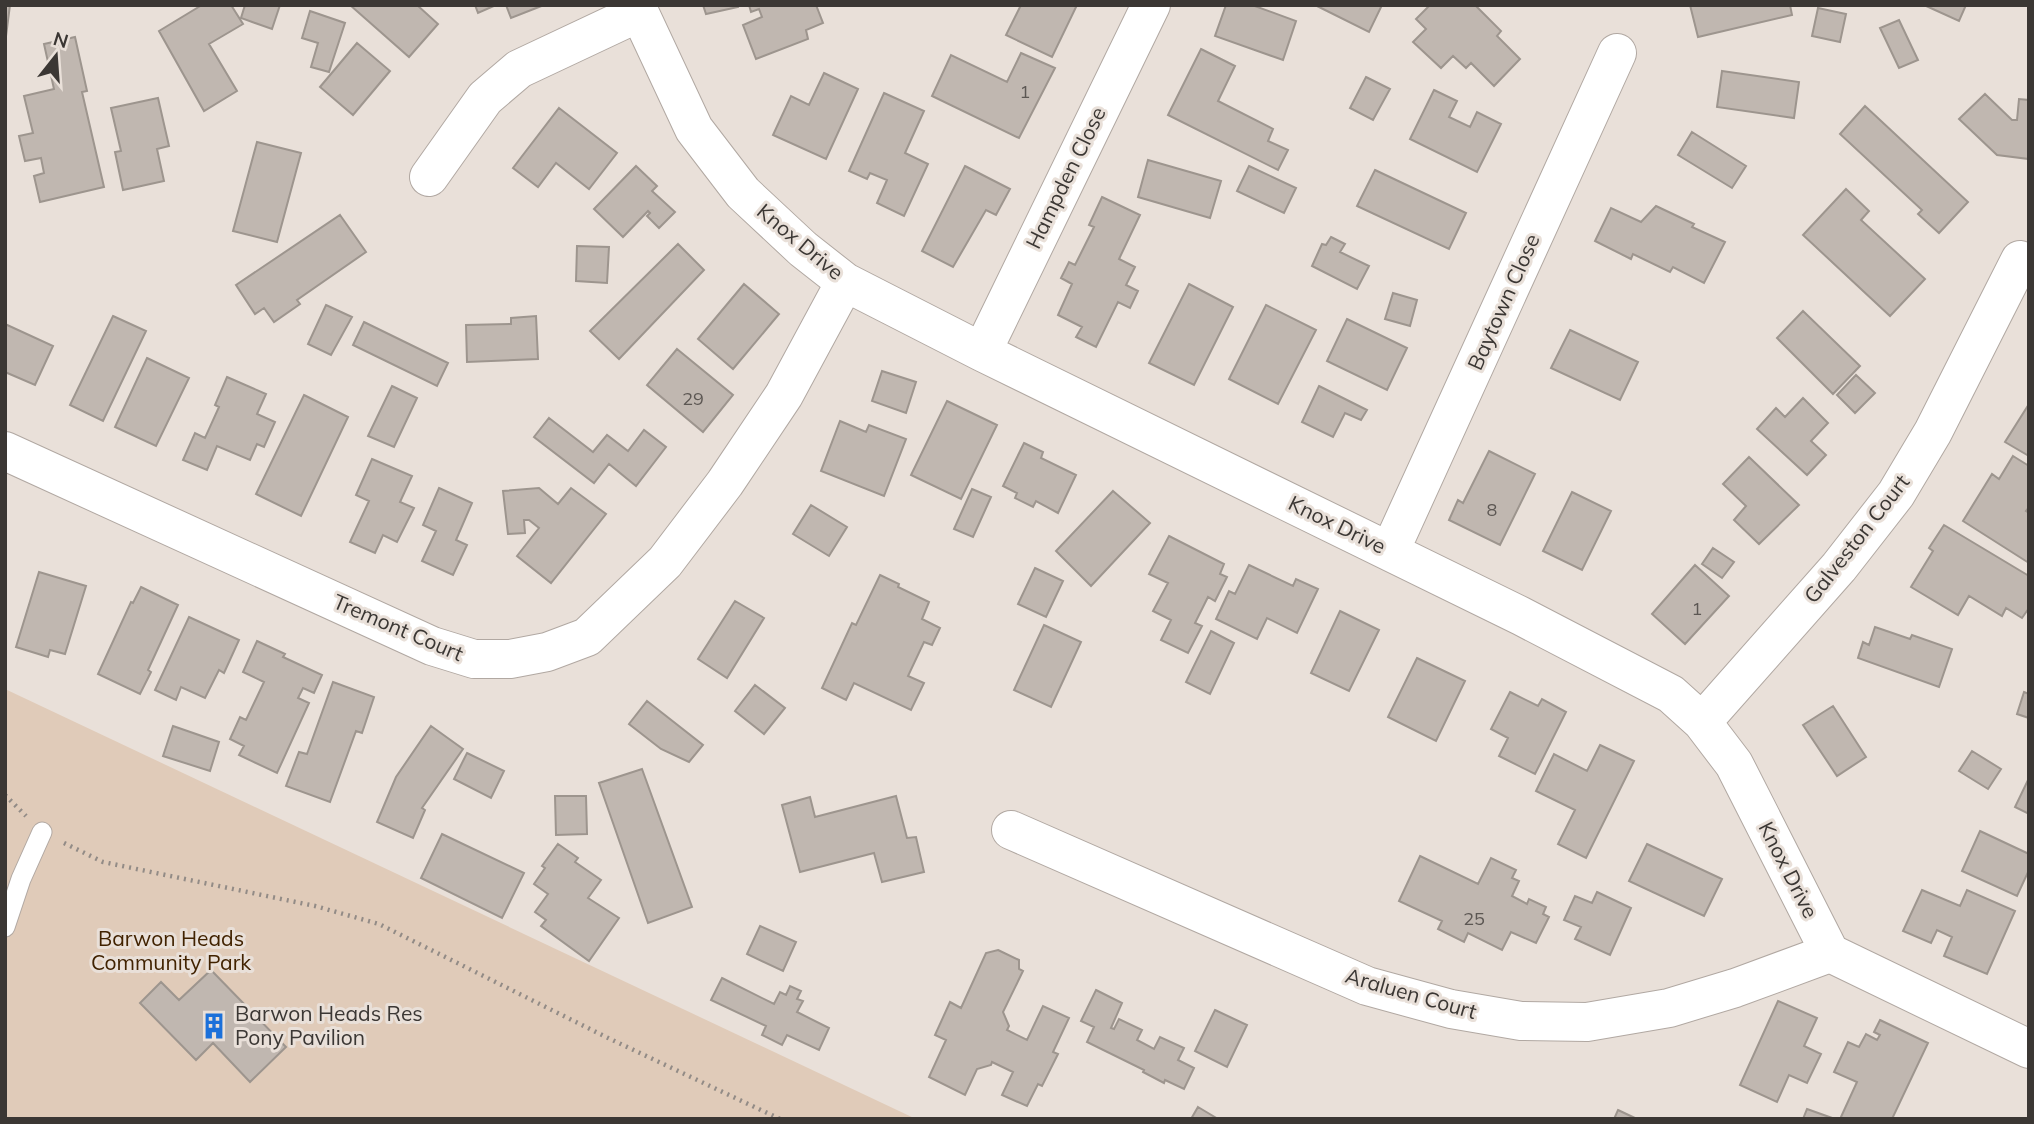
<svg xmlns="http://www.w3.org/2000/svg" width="2034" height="1124" font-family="Mulish,sans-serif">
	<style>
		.green { fill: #e0cbb9 }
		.building { fill: #c0b7b0; stroke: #9d958e; stroke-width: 2 }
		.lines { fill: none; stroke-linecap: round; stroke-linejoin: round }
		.lane-casing { stroke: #b1a8a2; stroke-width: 21 }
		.street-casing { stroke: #b1a8a2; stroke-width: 40 }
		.path { stroke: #928b86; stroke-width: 4.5; stroke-dasharray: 2 5; stroke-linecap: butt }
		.lane { stroke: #fff; stroke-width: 19 }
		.street { stroke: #fff; stroke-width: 38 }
		.labels { text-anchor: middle; stroke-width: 6; stroke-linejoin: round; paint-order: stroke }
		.number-label { font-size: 18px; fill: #5c5753 }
		.street-label { font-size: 21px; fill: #3b3734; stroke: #e9e0d9 }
		.park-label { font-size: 21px; fill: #412200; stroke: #e9e0d9 }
		.poi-label { font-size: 21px; fill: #3b3734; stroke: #e9e0d9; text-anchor: start }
	</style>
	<rect width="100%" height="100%" fill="#e9e0d9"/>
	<path class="green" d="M5,689L916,1119H5Z"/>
	<path class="building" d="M5,5H10L5,44Z
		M202,5H231L243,24L209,44L237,91L204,111L159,31Z
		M245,5H280L272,29L241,18Z
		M350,5H417L438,24L409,57Z
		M475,5H496L478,13Z
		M506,5H544L511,18Z
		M703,5H738V7L706,14Z
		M749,5H816L823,23L806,30L808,39L756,59L743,25L762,17L759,9L751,12Z
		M1021,5H1077L1052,57L1006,35Z
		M1226,5H1252L1296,21L1283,60L1215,36Z
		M1315,5H1382L1369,32Z
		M1430,5H1475L1501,31L1497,36L1520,59L1494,86L1471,63L1466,68L1453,56L1441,68L1413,42L1426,29L1416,19Z
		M1690,5H1790L1792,15L1698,37Z
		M1924,5H1966L1959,21Z
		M1818,8L1846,14L1840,42L1812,36Z
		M310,11L345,23L329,72L311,67L318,43L302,38Z
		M1899,20L1918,60L1899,68L1880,28Z
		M75,37L87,91L82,92L104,187L40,202L34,176L44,173L41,158L25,161L19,136L33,133L24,96L54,89L44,44Z
		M357,43L390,71L353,115L320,87Z
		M1201,49L1235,66L1218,101L1273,129L1268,141L1288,150L1278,170L1168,115Z
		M1021,53L1055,68L1019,138L932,96L951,55L1007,82Z
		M1722,71L1799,82L1794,118L1717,107Z
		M824,73L858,89L826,159L773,135L791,96L809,105Z
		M1366,77L1390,89L1373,120L1350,108Z
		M1434,90L1457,101L1449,117L1470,127L1477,112L1501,124L1477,172L1410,139Z
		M884,93L924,111L905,153L928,164L904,216L877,203L887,180L870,173L867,179L849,171Z
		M1985,94L2012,120H2017L2019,99L2029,100V159L1997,155L1959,119Z
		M158,98L169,146L157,149L164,181L123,190L115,152L121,151L111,108Z
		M1865,106L1968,202L1939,233L1918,214L1922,210L1840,134Z
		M559,108L617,153L589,189L556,163L538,187L513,168Z
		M1692,132L1746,166L1732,188L1678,155Z
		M257,142L301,153L277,242L233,231Z
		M1148,160L1221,181L1210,218L1138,197Z
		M636,166L657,186L652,191L675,212L659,228L647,216L650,213L648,211L623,237L594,209Z
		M965,166L1010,189L996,215L986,210L953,267L922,251Z
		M1249,166L1296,188L1284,213L1237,191Z
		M1375,170L1466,213L1449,249L1357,206Z
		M1846,189L1869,211L1861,220L1925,279L1890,316L1803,235Z
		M1102,197L1140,215L1119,259L1135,267L1126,285L1138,291L1130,308L1118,302L1096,347L1076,337L1082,327L1058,315L1072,284L1061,278L1069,262L1075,265L1094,227L1089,225Z
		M1656,206L1694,224L1692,227L1725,242L1704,283L1673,267L1670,272L1633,254L1631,259L1595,241L1611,208L1641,222Z
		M340,215L366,252L297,300L300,304L274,322L264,308L255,314L236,285Z
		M1331,237L1345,244L1340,252L1369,266L1357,289L1312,266L1322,244L1326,245Z
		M678,244L704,270L619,359L590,331Z
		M577,246L609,247L607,283L576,281Z
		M744,284L779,314L733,369L698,339Z
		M1189,284L1233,307L1194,385L1149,363Z
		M1393,293L1417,300L1410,326L1385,319Z
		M326,305L352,317L331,355L308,344Z
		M1266,305L1316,330L1278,404L1229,379Z
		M1803,311L1860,366L1833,394L1777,338Z
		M113,316L146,331L103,421L70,405Z
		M536,316L538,359L467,362L466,325L511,324V318Z
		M1347,319L1407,348L1387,390L1327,361Z
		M364,322L448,363L437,386L353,345Z
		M5,324L53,346L35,385L5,372Z
		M1570,330L1638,362L1620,400L1551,368Z
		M677,349L733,395L703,432L647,385Z
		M147,358L189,378L156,446L115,427Z
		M882,371L916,382L906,413L872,401Z
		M1856,375L1875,393L1855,413L1837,395Z
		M227,377L266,394L257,414L275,422L264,447L257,444L250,460L217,446L207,470L183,460L195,433L205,438L219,407L215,405Z
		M392,386L417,398L394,447L368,436Z
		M1319,386L1367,410L1361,420L1345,413L1333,437L1302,422Z
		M304,395L348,417L301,516L256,494Z
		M1803,398L1828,423L1811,441L1826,455L1807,475L1757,429L1776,408L1785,417Z
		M947,401L997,425L961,499L911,475Z
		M2029,404V456L2005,442Z
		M549,418L593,452L607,435L628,451L644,430L666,447L636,486L609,464L594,483L534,437Z
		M840,421L866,432L869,425L906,439L884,496L821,471Z
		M1024,443L1043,452L1041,458L1076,475L1058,513L1036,501L1033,507L1015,498L1017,493L1003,486Z
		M1489,451L1535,474L1500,545L1449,520L1458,500L1463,503Z
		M2013,456L2029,466V507L2026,511L2029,513V563L1963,521L1992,474L1999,479Z
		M1749,457L1799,505L1759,544L1734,520L1746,506L1723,484Z
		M372,459L412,476L400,502L414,508L397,542L383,535L375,553L350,542L369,501L356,495Z
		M439,488L472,503L456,540L467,545L453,575L422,561L436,531L423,525Z
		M539,488L558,504L571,488L606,514L551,583L517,556L539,528L529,520H524L525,533L508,534L503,491Z
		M972,489L991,497L973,537L954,529Z
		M1113,491L1150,523L1091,586L1056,551Z
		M1572,492L1611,511L1582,570L1543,551Z
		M811,505L847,527L829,556L793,534Z
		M1944,525L2029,576V608L2022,618L2006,608L2002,616L1969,596L1958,615L1911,587L1933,551L1929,548Z
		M1169,536L1224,564L1220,574L1227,577L1215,601L1208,597L1195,623L1202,626L1188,653L1161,640L1171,620L1153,611L1168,583L1149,574Z
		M1713,548L1734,562L1722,578L1702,564Z
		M1249,565L1293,586L1296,579L1318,589L1297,633L1267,618L1257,639L1216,619L1229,591L1235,594Z
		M1695,565L1729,596L1685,644L1652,614Z
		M1035,568L1063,581L1046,617L1018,604Z
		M39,572L86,586L65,654L50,650L48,657L16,647Z
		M880,575L899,584L898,587L929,602L922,619L940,628L932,645L924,642L908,676L924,683L911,710L854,683L846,700L822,688L852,623L856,625Z
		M141,587L178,605L148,670L151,672L140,694L98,674L131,602L133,603Z
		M735,601L764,618L727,678L698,659Z
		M1340,611L1379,630L1349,691L1311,673Z
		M189,617L239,640L224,673L219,670L205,698L181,687L176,700L155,690Z
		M1044,625L1081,642L1051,707L1014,690Z
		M1875,627L1910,639L1912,635L1952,649L1939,687L1858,658L1863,642L1869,645Z
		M1211,631L1234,643L1210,694L1186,682Z
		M257,641L285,654L283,657L322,675L314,693L303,688L298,698L309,703L277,773L239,755L244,746L230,739L240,717L246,720L264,682L243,672Z
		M1417,658L1465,681L1436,741L1388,717Z
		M333,682L374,697L362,733L356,731L330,802L286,786L299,752L307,754Z
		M755,685L785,708L764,734L735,711Z
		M1510,692L1538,706L1542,699L1566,712L1535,774L1499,756L1508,738L1491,729Z
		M2024,692L2029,694V718L2017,714Z
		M647,701L703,745L689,762L661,749L629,724Z
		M1833,706L1866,757L1837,776L1803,725Z
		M173,726L219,742L210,771L163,756Z
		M431,726L463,749L422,808L425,810L413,838L377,822L396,777Z
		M1600,745L1634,761L1586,858L1558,844L1575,810L1536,791L1554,754L1587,771Z
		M1972,751L2001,769L1988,789L1959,771Z
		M467,753L504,771L491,798L454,779Z
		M642,769L692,907L648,923L599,783Z
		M2029,778V814L2015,807Z
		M555,796H586L587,834L556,835Z
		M896,796L907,838L916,837L924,872L882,882L874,853L800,872L782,805L810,797L815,817Z
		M1980,831L2029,854V870L2017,896L1962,871Z
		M442,834L524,873L502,918L421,878Z
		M558,844L578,858L575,862L601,880L588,898L619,918L589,961L541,926L546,920L535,912L548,894L534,884L545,868L542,866Z
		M1647,844L1722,879L1704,916L1629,881Z
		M1420,856L1478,884L1491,858L1516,870L1512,878L1519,881L1512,896L1527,904L1529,899L1546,907L1543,914L1549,917L1536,943L1511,932L1502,950L1468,933L1464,942L1438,929L1442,921L1399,901Z
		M1922,890L1960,906L1967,890L2015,911L1987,974L1944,956L1952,937L1937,930L1931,943L1903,931Z
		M1597,892L1631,908L1610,955L1575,939L1581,927L1564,920L1575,896L1592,903Z
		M760,926L796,942L783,971L747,954Z
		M998,950L1019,960V969L1023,971L1003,1012L1009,1026L1007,1030L1027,1040L1043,1006L1069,1018L1053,1052L1058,1054L1042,1086L1038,1084L1027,1106L1002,1095L1013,1072L992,1062L991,1065L977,1069L965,1095L929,1077L946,1040L935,1035L950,1002L961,1008L986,953Z
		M211,970L286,1047L250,1082L213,1043L196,1060L140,1003L161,982L179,1000Z
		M722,978L774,1004L780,992L786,995L790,986L801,991L797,999L803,1001L797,1012L829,1028L819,1050L787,1035L782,1045L762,1035L766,1026L711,1000Z
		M1096,990L1122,1003L1111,1028L1114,1029L1119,1019L1142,1030L1137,1040L1154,1049L1160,1037L1184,1048L1178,1060L1194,1068L1184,1089L1165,1080L1164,1083L1143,1072L1144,1070L1087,1042L1094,1027L1081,1021Z
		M1778,1001L1817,1018L1804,1046L1821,1054L1807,1083L1789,1075L1777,1102L1740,1085Z
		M1215,1010L1247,1025L1227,1067L1195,1051Z
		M1880,1020L1928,1043L1892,1119H1844L1841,1117L1857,1082L1834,1072L1848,1042L1859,1047L1866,1034L1877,1040L1880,1035L1874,1032Z
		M1198,1107L1218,1119H1191Z
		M1807,1109L1835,1119H1803Z
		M1618,1110L1637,1119H1614Z"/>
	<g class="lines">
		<g class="lane-casing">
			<path id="lane" d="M5,927L21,879L42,832"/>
		</g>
		<g class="street-casing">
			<path id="street" d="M636,5L694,129L743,193L803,249L845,282L982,352L1521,616L1671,694L1702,722L1734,764L1830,953L2029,1049
				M429,177L485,98L519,69L638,13
				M982,352L1151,5
				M5,451L432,646L474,659H510L547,652L587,637L665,562L725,483L784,395L845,282
				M1390,551L1617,53
				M1702,722L1839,567L1896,494L1933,432L2020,260
				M1011,830L1367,986L1451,1009L1521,1021L1587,1022L1669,1008L1735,988L1830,953"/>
		</g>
		<path class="path" d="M5,795L26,816
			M64,843L103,862L315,906L379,924L606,1037L780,1119"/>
		<use href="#lane" class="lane"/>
		<use href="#street" class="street"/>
	</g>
	<defs>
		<g id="building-bare" transform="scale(2.1)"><path d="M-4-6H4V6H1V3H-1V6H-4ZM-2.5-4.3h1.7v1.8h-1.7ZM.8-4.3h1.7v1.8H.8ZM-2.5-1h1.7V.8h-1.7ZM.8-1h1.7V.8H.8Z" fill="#1b70da" stroke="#e9e0d9" stroke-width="2.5" paint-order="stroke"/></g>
	</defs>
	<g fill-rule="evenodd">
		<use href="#building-bare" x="214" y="1026"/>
	</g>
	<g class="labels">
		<g class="number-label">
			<text x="1025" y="98">1</text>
			<text x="693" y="405">29</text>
			<text x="1492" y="516">8</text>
			<text x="1697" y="615">1</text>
			<text x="1474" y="925">25</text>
		</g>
		<g class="street-label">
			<text transform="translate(1066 178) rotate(-64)" y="7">Hampden Close</text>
			<text transform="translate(800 242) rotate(40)" y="7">Knox Drive</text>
			<text transform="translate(1504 302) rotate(-66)" y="7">Baytown Close</text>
			<text transform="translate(1337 525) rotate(26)" y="7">Knox Drive</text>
			<text transform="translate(1857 539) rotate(-52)" y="7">Galveston Court</text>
			<text transform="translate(398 628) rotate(23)" y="7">Tremont Court</text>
			<text transform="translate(1788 870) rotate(63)" y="7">Knox Drive</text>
			<text transform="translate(1411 994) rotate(16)" y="7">Araluen Court</text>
		</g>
		<g class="park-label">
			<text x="171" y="946">Barwon Heads<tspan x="171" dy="24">Community Park</tspan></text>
		</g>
		<g class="poi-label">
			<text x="235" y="1021">Barwon Heads Res<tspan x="235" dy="24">Pony Pavilion</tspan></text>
		</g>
	</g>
	<rect width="2034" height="1124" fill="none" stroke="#3b3734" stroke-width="14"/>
	<g transform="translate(56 56) rotate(17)" stroke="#e9e0d9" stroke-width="5" paint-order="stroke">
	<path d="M0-5L12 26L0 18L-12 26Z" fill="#3b3734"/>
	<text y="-10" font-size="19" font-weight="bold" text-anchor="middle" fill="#3b3734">N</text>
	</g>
</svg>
